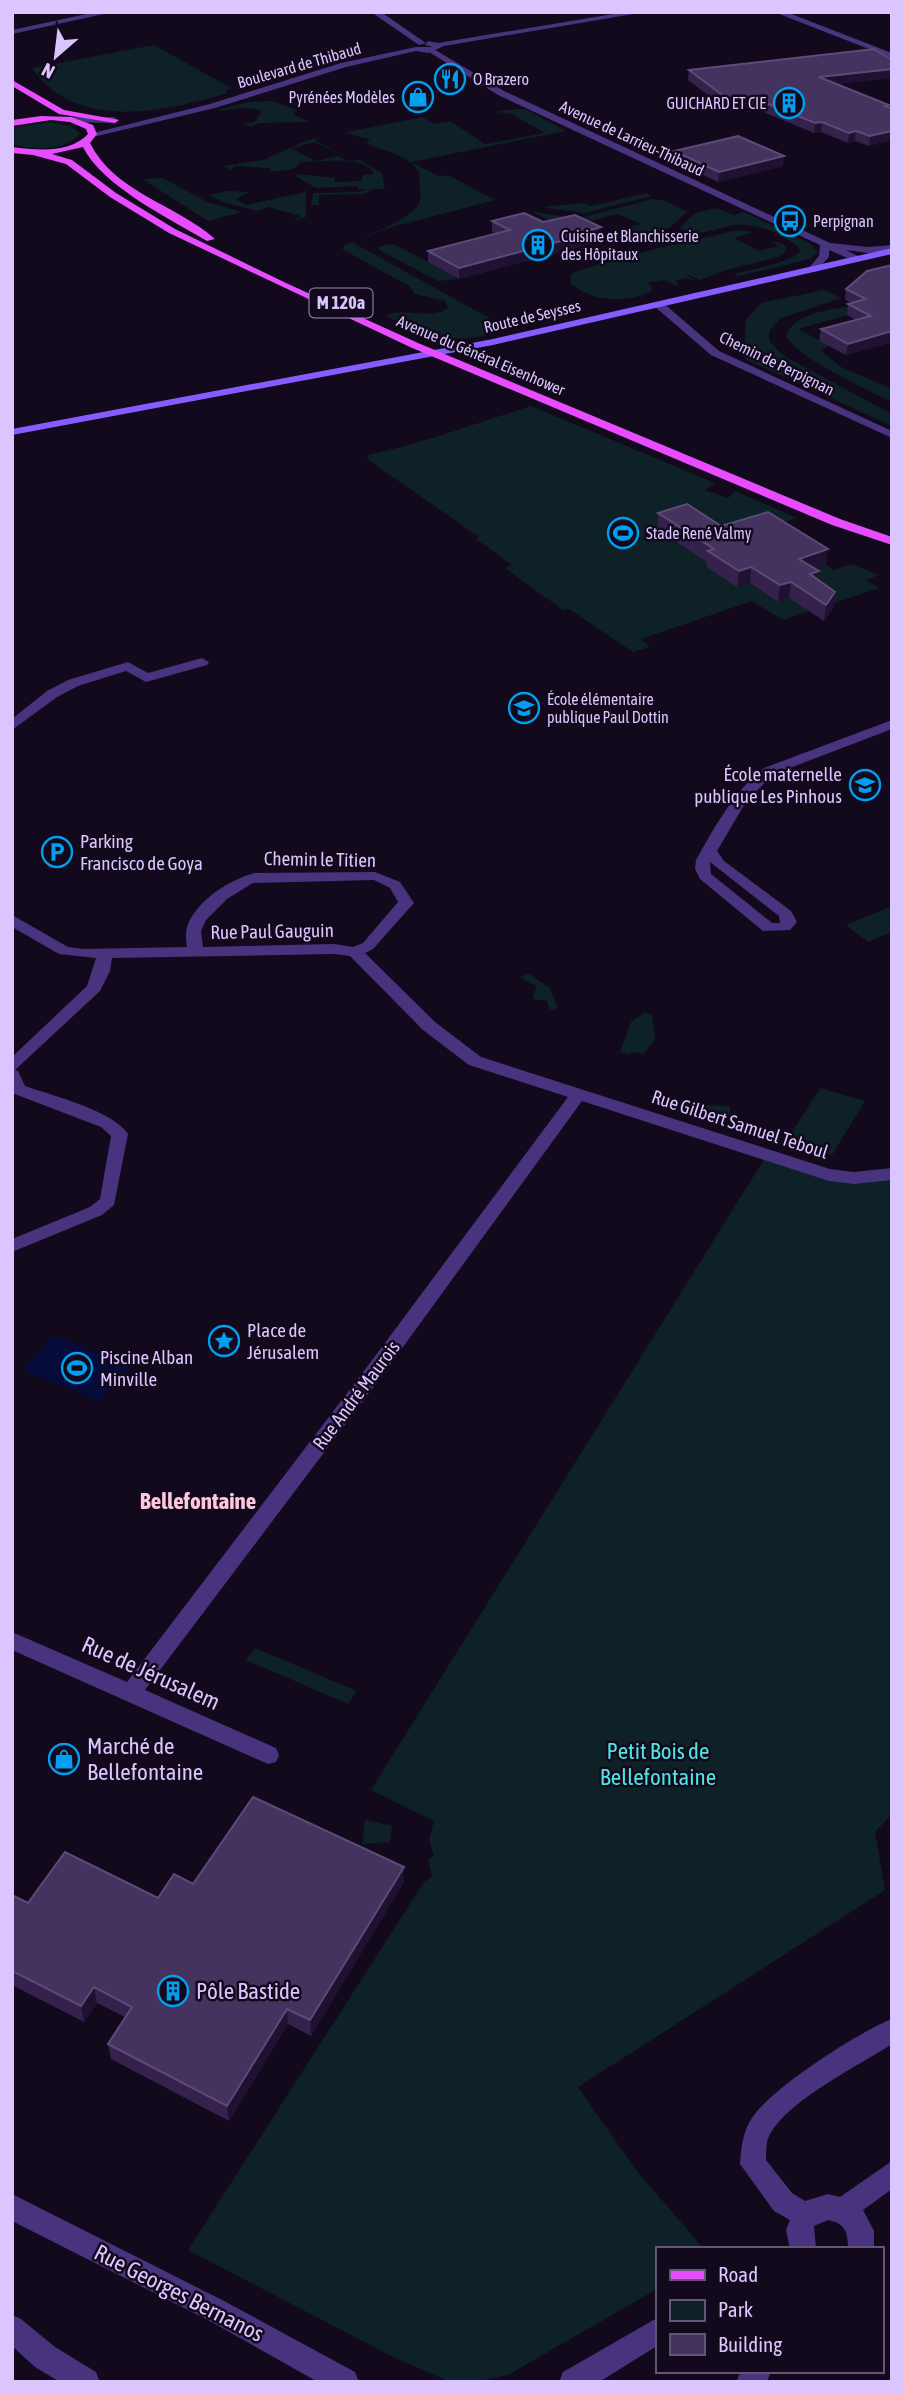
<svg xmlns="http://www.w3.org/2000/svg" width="904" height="2394" font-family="'Asap Condensed',sans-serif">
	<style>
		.green { fill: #0d2126 }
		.water { fill: #060c39 }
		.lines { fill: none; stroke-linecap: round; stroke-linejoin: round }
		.minor { fill: #47337e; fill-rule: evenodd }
		.tertiary { fill: #47337e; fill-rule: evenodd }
		.secondary { fill: #875cff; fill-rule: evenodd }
		.primary { fill: #e74cff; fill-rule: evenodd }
		.wall { fill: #34214c }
		.shaded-wall { fill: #1f1130 }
		.building { fill: #45335f; stroke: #5d4a78; stroke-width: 2 }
		.labels { text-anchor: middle; stroke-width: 5; stroke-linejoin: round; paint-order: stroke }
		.far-street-label { font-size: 16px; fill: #dac5ff; stroke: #120a1c }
		.far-poi-label { font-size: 16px; fill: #dac5ff; stroke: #120a1c; text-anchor: start }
		.shield { fill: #120a1c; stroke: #9e8dbb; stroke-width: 2 }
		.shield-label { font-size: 18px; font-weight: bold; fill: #dac5ff }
		.poi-label { font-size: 19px; fill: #dac5ff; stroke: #120a1c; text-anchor: start }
		.street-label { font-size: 19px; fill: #dac5ff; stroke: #120a1c }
		.quarter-label { font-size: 23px; font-weight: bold; fill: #ffc7dd; stroke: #120a1c }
		.near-street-label { font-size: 23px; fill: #dac5ff; stroke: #120a1c }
		.near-poi-label { font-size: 23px; fill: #dac5ff; stroke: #120a1c; text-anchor: start }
		.near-park-label { font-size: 23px; fill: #4de4e2; stroke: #120a1c }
	</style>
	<rect width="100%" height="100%" fill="#120a1c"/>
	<path class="green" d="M154,45L231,88L225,91L228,93C165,111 77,133 32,68Z
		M272,101L296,110L293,114L309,122L259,123L251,127L244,124L255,122L262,111C240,104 236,112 217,110L249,102Z
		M515,109H525L566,131L411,162L440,177L448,175L495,200L392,227L352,242L509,329C460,345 431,341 386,316C402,306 430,321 448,308L445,301L415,294L409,286L342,249L345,245C364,237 406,222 418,205C424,198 417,182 420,174C408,152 385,153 366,143L370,140C362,136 354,137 346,132L423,117L434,124L450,121L485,144L545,133L511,114L496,112Z
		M49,122L71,126L80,133C67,152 31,150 12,144V128Z
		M320,137L315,140L339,153L314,142L291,148L315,161L339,156L347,161L360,160L382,173L385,189H371L365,194L319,195V205H311L313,193L359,192L366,189H358L357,186L316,188L297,177V174L335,178V182L362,181V175L374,174C367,155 320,162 301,162C294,172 280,171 269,171L270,168L235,166L230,170L224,166L268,159V157C286,151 301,141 320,137Z
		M163,178L207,202L242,212L208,221L142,179Z
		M227,191L249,192L236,199L246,205L306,192V217L292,221L301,216L268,207L258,211L222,202L209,195Z
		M647,193L652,196L584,213L541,207L584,203L591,206Z
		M652,199L666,201L687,212L669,228L614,242L599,236L641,224L618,214L573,225L575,233L531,211L577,219Z
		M717,208L733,215L744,212L811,244L818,252L810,259L739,276L733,274C748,270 795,262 801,250C788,235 754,222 734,225C717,228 696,239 680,228L695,213Z
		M738,230L753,232L734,238L759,251L778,246L770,240L785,245L787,250L778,257L726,270L700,280L683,273L696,281L687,278L675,281L679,285L676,286L665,280L648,283L652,287L651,291C633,301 604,302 586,293C578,290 579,288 570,283L571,274L580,270L659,248Z
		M390,244L398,246L459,279L438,281L379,250L378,247Z
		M824,290L841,298L781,318L769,331V341L784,356L892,414V426L747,360L726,338L741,342L745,341L746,322H744L761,303Z
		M854,305L865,310L798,329L830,346L820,350L841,367L892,389V402C869,390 794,357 786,335C796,312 832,310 854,305Z
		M531,406L715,483L705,490L728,498L735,491L797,518L767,528L834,570L851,564L879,575L866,580L879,588L783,620L752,601L641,639L650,647L633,652L569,609L563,610L505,568L512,565L476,539L479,537L367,459L368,455C424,443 477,423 531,406Z
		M892,906V932L868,942L846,925Z
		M529,974L550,988L558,1008L550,1010L547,1001L532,999L537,986L520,977Z
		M645,1012L652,1015L655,1040L643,1054L632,1052L630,1055L620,1052L631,1022Z
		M820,1088L865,1101L832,1155L787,1140Z
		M675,1104L730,1106V1116L678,1112Z
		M765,1158L829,1178L892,1177V1814L875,1832L885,1890L578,2087L636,2170L704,2249H657V2289L508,2375L475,2382H451L391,2356L188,2250L424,1882L432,1877L428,1859L434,1856L429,1840L434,1821L371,1790Z
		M255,1648L357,1691L348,1704L246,1660Z
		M365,1820L392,1826L390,1842L362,1844Z"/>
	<path class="water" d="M54,1335L131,1366L100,1402L23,1370Z"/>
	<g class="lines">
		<path class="minor" d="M96,12H113L12,34V30Z
			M371,12H381L426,43L419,45Z
			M774,12H786L892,53V58Z
			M432,48L504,91L830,243L868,247L892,245V251L868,253L846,250L860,257L862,259L857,262L829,250V257L815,272H809L807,270L819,256L820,245L498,95L429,52Z
			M654,302H662L719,351L892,431V438L711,355L654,306Z
			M202,658L209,662L207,665L146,682L126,671L78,686L57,697L12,730V719L47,691L68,680L128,662L148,673Z
			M892,720V729L774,774L747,800L717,851L724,861L791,911L797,922L790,930L763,931L700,879L695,869L696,860C715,827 733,792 764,768ZM710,862L779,916L780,923H772L711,874Z
			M375,872L400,882L414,903L373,949L365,953L435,1022L481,1057L830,1169L854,1172L892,1168V1180L854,1184L829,1181L582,1101L387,1369L145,1690L276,1748L279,1755L276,1762L268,1764L12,1650V1632L127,1682L373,1359L568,1097L469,1065L423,1030L350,956L334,954L112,958L110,971L100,991L15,1070L18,1071L25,1086C53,1096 112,1110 128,1134L114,1205L102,1215L12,1252V1239L90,1207L100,1199L111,1136L101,1127L12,1093V1057L87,986L96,958L59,954L12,927V915L68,947L83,949L187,947C186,940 185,932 188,924C198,900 230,879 255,873ZM374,880L390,888L398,902L363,943L353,947L334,944L203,947L201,931L206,920L227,899L253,883Z
			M892,2019V2044C858,2066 790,2099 770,2134C766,2141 766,2151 766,2160L792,2193L805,2201L828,2194L840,2197L892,2161V2189L863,2210L874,2231V2249H848C848,2232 845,2223 828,2220L814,2226L816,2249H790L786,2230L790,2220L774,2211L740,2164C741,2148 743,2131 752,2118C770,2089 860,2031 892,2019Z
			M12,2194L226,2302L355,2372L359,2382H318L208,2320L12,2221Z
			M657,2318V2346L599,2382H559L563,2372Z
			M741,2371H771L767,2382H736Z"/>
		<path class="tertiary" d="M625,12H645L444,46L428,53L416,51L346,67L215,108L93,137L89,134L210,104L341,63L416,47H433L425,45L428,41L438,43Z
			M69,117H114L118,120L114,123L66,122Z
			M12,2315L21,2319L55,2347L96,2372L100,2382H60L35,2367L12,2346Z"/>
		<path class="secondary" d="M892,248V254L493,345L12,435V429L493,339Z"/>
		<path class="primary" d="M12,80L64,110L119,120L115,123L59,114L12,86Z
			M41,116L71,117L93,125L97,134L90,143C114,192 177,205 215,239L207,241C170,219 102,186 83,147L52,154L72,160L116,193L175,229L286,283L418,343L840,519L892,537V545L832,525L410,347L169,233L110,197L66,164L33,155L12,153V147C38,150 69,154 88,134L86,129L70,122L51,120L12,126V120Z"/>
	</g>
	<path class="wall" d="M689,70L838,84L889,105V108L869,146L855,141L848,143L821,132L814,133L751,107L728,110L688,80Z
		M674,151L783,166L718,182L674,161Z
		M492,221L543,222L600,238L595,240L594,243L459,279L428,262V251L496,234L492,232Z
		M892,265V342L846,355L819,341L821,329L856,320L847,315L848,304L851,303L845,300L846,289Z
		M658,513L721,526L826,565L815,569L819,571L818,580L833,608L824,621L789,598L778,602L750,583L737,587L707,567V562L657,529Z
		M404,1867V1882L311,2036L288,2024L229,2121L111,2059L108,2044L125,2017L97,2003L84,2022L12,1985V1895L28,1903L158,1898L193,1884Z"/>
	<path class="shaded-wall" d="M892,69V78L818,87L819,77Z
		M751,97V107L728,110L729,100Z
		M822,122L821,132L814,133L815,123Z
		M856,131L855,141L848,143L849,133Z
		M892,131V141L869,146L870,136Z
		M784,156L783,166L718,182L719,172Z
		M601,227L600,238L595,240L594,243L459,279V268Z
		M892,331V342L846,355L848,344Z
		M828,549L826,565L797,575L799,559Z
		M751,567L750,583L737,587L739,571Z
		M819,571L817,588L810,574Z
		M791,582L789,598L778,602L780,585Z
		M835,592L833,608L824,621L826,605Z
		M404,1867V1882L311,2036L310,2020Z
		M94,1987L97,2003L84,2022L81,2006Z
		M287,2009L288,2024L229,2121L227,2106Z"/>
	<path class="building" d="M874,49L892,60V69L819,77L889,105L885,106L892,109V131L870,136L856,131L849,133L822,122L815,123L751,97L729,100L689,70Z
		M738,136L784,156L719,172L674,151Z
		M524,213L543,222L575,215L601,227L591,230L595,232L459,268L428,251L510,230L492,221Z
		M892,265V331L848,344L821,329L871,316L848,304L866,299L846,289L867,271Z
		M687,504L721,526L768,512L828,549L799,559L819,571L810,574L835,592L826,605L791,582L780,585L751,567L739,571L708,551L714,549L658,513Z
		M253,1797L404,1867L310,2020L287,2009L227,2106L108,2044L132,2007L94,1987L81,2006L12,1971V1895L28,1903L65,1852L158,1898L174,1874L193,1884Z"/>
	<defs>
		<g id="restaurant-ring" transform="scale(1.575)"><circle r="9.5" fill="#120a1c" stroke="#009ff0" stroke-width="1.5"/><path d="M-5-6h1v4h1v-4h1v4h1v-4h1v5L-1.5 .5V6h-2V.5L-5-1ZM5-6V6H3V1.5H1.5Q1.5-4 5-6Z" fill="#009ff0"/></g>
		<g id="shop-ring" transform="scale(1.575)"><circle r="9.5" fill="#120a1c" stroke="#009ff0" stroke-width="1.5"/><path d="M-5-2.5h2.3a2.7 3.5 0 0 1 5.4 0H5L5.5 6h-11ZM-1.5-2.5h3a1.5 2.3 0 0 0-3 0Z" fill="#009ff0"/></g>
		<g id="building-ring" transform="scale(1.575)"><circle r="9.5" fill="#120a1c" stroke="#009ff0" stroke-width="1.5"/><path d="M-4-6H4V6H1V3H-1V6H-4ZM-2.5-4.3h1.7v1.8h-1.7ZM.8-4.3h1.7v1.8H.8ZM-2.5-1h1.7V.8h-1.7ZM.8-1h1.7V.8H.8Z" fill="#009ff0"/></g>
		<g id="bus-ring" transform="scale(1.575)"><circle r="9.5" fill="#120a1c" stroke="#009ff0" stroke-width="1.5"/><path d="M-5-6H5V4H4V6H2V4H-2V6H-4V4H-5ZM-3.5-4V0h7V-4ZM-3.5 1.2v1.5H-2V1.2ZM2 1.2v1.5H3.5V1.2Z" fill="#009ff0"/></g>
		<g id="stadium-ring" transform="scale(1.575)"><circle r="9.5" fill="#120a1c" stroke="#009ff0" stroke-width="1.5"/><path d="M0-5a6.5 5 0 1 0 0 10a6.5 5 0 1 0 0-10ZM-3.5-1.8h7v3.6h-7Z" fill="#009ff0"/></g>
		<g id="school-ring" transform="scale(1.575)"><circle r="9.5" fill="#120a1c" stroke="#009ff0" stroke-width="1.5"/><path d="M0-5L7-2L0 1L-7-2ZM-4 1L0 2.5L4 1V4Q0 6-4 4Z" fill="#009ff0"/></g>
		<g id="parking-ring" transform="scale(1.575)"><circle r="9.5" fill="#120a1c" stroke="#009ff0" stroke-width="1.5"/><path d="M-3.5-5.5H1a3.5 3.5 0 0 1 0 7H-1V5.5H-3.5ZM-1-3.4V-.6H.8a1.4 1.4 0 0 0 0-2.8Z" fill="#009ff0"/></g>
		<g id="sight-ring" transform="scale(1.575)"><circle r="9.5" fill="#120a1c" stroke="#009ff0" stroke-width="1.5"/><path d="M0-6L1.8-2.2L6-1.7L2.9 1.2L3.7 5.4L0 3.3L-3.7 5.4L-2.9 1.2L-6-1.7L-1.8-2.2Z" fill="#009ff0"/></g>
	</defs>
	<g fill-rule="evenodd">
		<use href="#restaurant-ring" x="450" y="79"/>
		<use href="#shop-ring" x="418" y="97"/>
		<use href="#building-ring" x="789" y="103"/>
		<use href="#bus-ring" x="790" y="221"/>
		<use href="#building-ring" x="538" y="245"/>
		<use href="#stadium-ring" x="623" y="533"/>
		<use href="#school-ring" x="524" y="708"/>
		<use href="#school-ring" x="865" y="785"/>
		<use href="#parking-ring" x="57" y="852"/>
		<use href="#sight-ring" x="224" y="1341"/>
		<use href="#stadium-ring" x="77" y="1368"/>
		<use href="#shop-ring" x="64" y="1759"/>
		<use href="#building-ring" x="173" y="1991"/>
	</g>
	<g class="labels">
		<g class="far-street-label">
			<text transform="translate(299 65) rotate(-16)" y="6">Boulevard de Thibaud</text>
			<text transform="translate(632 138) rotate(25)" y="6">Avenue de Larrieu-Thibaud</text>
			<text transform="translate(532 316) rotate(-13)" y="6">Route de Seysses</text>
			<text transform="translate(481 355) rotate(23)" y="6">Avenue du Général Eisenhower</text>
			<text transform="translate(777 363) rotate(26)" y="6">Chemin de Perpignan</text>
		</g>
		<g class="far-poi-label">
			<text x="473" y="85">O Brazero</text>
			<text x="395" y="103" text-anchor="end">Pyrénées Modèles</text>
			<text x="766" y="109" text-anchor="end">GUICHARD ET CIE</text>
			<text x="813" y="227">Perpignan</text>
			<text x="561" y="242">Cuisine et Blanchisserie<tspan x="561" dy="18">des Hôpitaux</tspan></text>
			<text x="646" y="539">Stade René Valmy</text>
			<text x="547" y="705">École élémentaire<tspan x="547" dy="18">publique Paul Dottin</tspan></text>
		</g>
		<rect class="shield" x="309.5" y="288.5" width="63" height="29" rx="5"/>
		<g class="shield-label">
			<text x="341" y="309">M 120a</text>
		</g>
		<g class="poi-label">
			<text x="842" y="781" text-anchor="end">École maternelle<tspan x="842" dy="22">publique Les Pinhous</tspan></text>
			<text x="80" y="848">Parking<tspan x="80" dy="22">Francisco de Goya</tspan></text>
			<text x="247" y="1337">Place de<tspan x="247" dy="22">Jérusalem</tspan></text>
			<text x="100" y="1364">Piscine Alban<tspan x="100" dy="22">Minville</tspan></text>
		</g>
		<g class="street-label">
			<text transform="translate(320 859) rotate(1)" y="7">Chemin le Titien</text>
			<text transform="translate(272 931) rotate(-1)" y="7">Rue Paul Gauguin</text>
			<text transform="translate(740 1124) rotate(18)" y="7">Rue Gilbert Samuel Teboul</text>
			<text transform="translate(356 1395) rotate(-53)" y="7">Rue André Maurois</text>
		</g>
		<g class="quarter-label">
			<text x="198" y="1509">Bellefontaine</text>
		</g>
		<g class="near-street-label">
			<text transform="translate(151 1673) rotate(24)" y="8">Rue de Jérusalem</text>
			<text transform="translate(179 2293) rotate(27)" y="8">Rue Georges Bernanos</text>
		</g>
		<g class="near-poi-label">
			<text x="87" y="1754">Marché de<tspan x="87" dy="26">Bellefontaine</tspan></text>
			<text x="196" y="1999">Pôle Bastide</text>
		</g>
		<g class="near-park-label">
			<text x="658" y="1759">Petit Bois de<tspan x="658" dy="26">Bellefontaine</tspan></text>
		</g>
	</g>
	<rect width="904" height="2394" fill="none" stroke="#dac5ff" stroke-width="28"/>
	<rect x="656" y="2247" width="228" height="126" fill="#120a1c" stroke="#625577" stroke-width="2"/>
	<rect x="670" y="2270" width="35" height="10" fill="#e74cff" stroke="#625577" stroke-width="2"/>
	<text x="718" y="2282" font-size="21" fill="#dac5ff">Road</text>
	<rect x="670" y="2300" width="35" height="21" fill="#0d2126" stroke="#625577" stroke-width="2"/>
	<text x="718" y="2317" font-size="21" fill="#dac5ff">Park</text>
	<rect x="670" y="2334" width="35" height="21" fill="#45335f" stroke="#625577" stroke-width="2"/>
	<text x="718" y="2352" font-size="21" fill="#dac5ff">Building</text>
	<g transform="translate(56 56) rotate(208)" stroke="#120a1c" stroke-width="5" paint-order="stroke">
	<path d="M0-5L12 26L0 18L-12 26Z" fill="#dac5ff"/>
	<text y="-10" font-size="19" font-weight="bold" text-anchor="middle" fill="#dac5ff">N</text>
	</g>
</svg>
